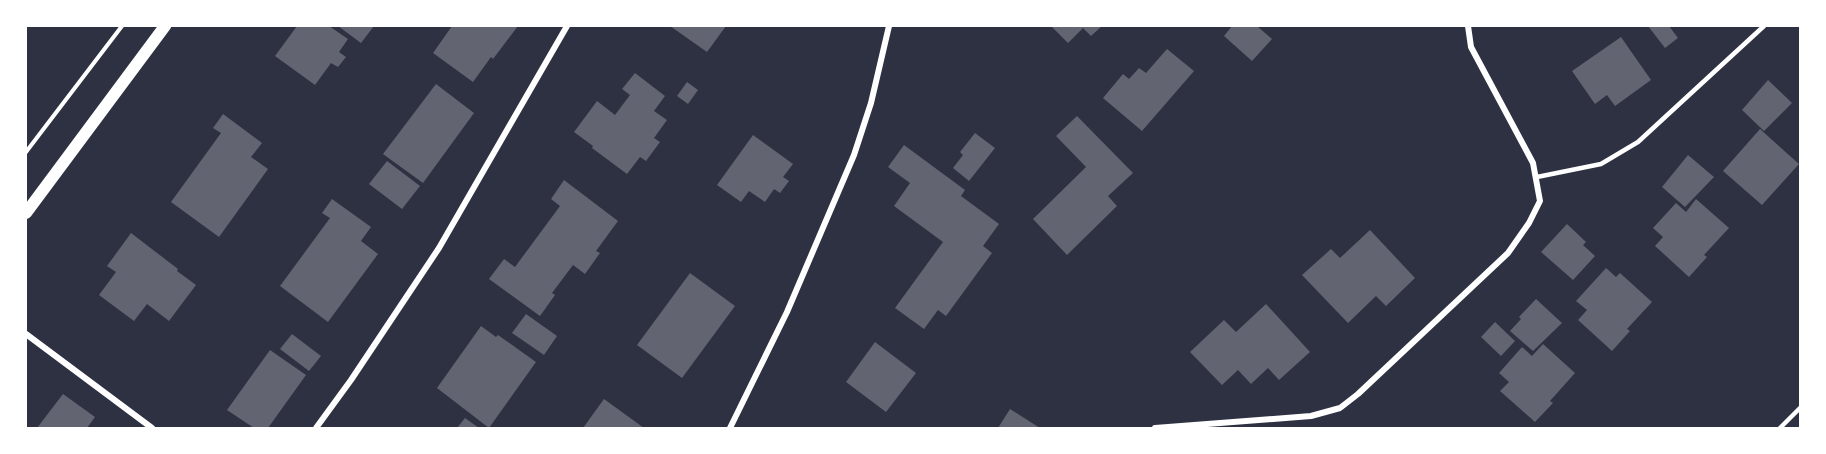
<svg xmlns="http://www.w3.org/2000/svg" width="1826" height="454" font-family="'DejaVu Sans',sans-serif">
	<style>
		.building { fill: #626471 }
		.lines { fill: none; stroke-linecap: round; stroke-linejoin: round }
		.path { stroke: #fff; stroke-width: 4 }
		.service { stroke: #fff; stroke-width: 4.5 }
		.minor { stroke: #fff; stroke-width: 6 }
		.secondary { stroke: #fff; stroke-width: 12 }
	</style>
	<rect width="100%" height="100%" fill="#2d3142"/>
	<path class="building" d="M297,26H329L348,39L339,52L346,57L338,67L331,63L315,85L275,56Z
		M338,26H374L361,43Z
		M452,26H518L493,59L491,57L473,82L433,53Z
		M670,26H726L707,52Z
		M1051,26H1102L1091,36L1083,28L1068,43Z
		M1232,26H1257L1272,39L1252,61L1224,36Z
		M1648,26H1669L1678,38L1665,48Z
		M1621,37L1651,80L1615,106L1607,95L1595,104L1572,71Z
		M1167,49L1194,71L1142,131L1103,98L1123,74L1129,79L1139,68L1146,73Z
		M635,73L665,96L654,111L667,120L654,138L660,142L646,161L640,157L627,174L592,148L593,146L574,132L597,101L615,115L630,95L622,89Z
		M1768,80L1792,103L1764,131L1742,110Z
		M687,82L698,90L688,104L677,96Z
		M436,84L474,113L423,183L383,154Z
		M223,114L262,143L251,157L268,169L219,237L171,202L221,133L213,128Z
		M1077,116L1133,173L1108,196L1117,206L1067,255L1033,219L1086,167L1056,136Z
		M1760,129L1799,164L1762,205L1723,171Z
		M975,133L995,148L969,181L953,168L963,155L960,152Z
		M753,135L793,164L783,177L789,181L780,193L774,189L765,202L749,191L741,202L717,185Z
		M904,145L965,190L961,196L999,224L983,246L992,253L946,316L938,310L924,329L895,308L943,242L894,206L910,183L888,167Z
		M1688,155L1714,177L1685,207L1662,187Z
		M387,161L420,186L402,209L369,184Z
		M564,180L618,221L596,251L600,253L585,274L573,265L552,293L555,295L540,316L489,279L504,259L515,267L560,206L551,199Z
		M332,199L371,227L361,241L378,254L328,322L280,286L330,218L322,213Z
		M1696,199L1729,228L1704,255L1707,257L1689,277L1655,246L1663,237L1653,228L1676,203L1686,212Z
		M1567,224L1586,242L1583,245L1595,256L1573,280L1541,252Z
		M1370,230L1415,278L1386,306L1376,296L1348,323L1302,275L1331,249L1340,258Z
		M131,233L178,269L177,271L196,285L169,321L147,304L134,321L99,295L116,272L107,266Z
		M1606,268L1616,277L1620,273L1652,302L1627,329L1630,331L1612,351L1578,320L1587,310L1576,301Z
		M690,273L735,306L682,378L637,345Z
		M1536,299L1562,323L1533,351L1510,331L1521,319L1519,317Z
		M1266,304L1310,352L1279,380L1268,368L1251,384L1238,370L1222,385L1190,352L1224,320L1236,332Z
		M526,314L557,336L544,355L512,333Z
		M1495,322L1515,341L1501,356L1481,337Z
		M481,326L496,337L498,335L536,362L489,428L437,388Z
		M292,334L321,356L309,371L280,349Z
		M875,342L916,373L886,412L846,382Z
		M1543,344L1575,373L1550,401L1553,403L1535,422L1500,391L1509,382L1499,373L1522,347L1532,356Z
		M270,350L306,375L268,428H254L227,410Z
		M63,394L95,417L87,428H37Z
		M604,399L644,428H583Z
		M1010,409L1040,428H998Z
		M465,418L479,428H457Z"/>
	<g class="lines">
		<path class="path" d="M26,152L122,26"/>
		<path class="service" d="M1537,177L1601,164L1638,142L1764,26
			M1780,428L1800,408"/>
		<path class="minor" d="M26,334L152,428
			M316,428L351,380L439,248L567,26
			M730,428L787,312L854,155L871,103L889,26
			M1155,428L1311,416L1340,408L1358,394L1508,253L1529,223L1540,201L1533,163L1471,47L1468,26"/>
		<path class="secondary" d="M26,213L165,26"/>
	</g>
	<rect width="1826" height="454" fill="none" stroke="#ffffff" stroke-width="54"/>
</svg>
